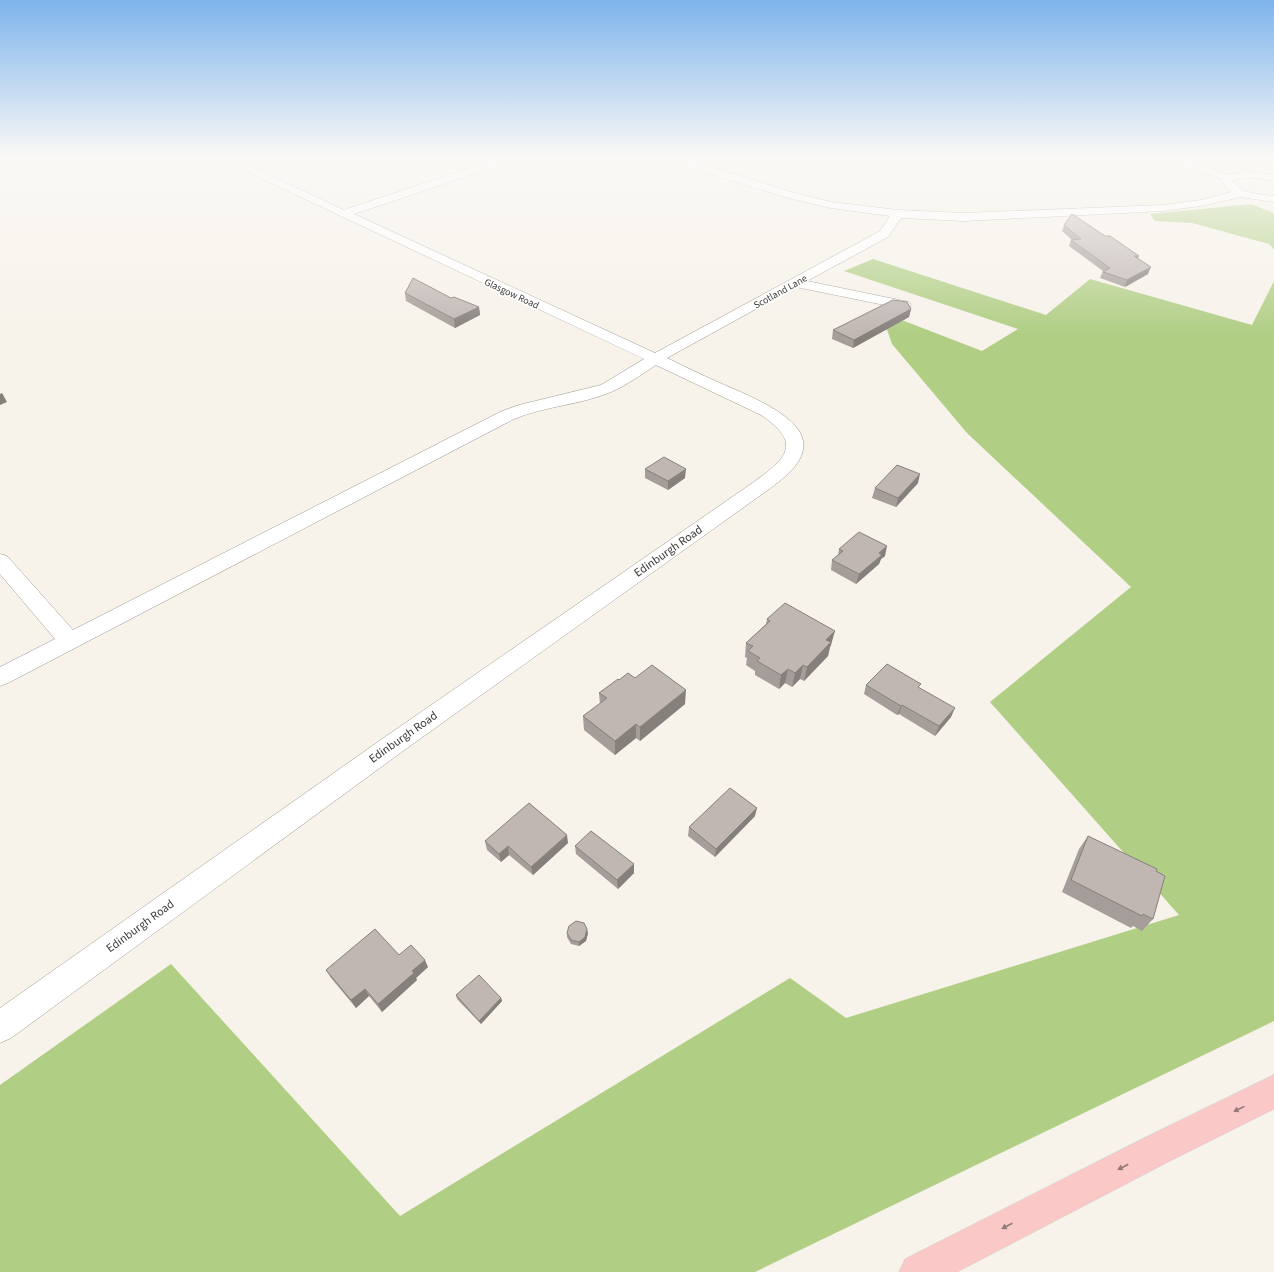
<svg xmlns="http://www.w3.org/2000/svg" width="1274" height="1272" font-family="'Source Sans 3',sans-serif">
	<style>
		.forest { fill: #b0ce84 }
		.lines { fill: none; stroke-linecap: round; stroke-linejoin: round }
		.minor-casing { stroke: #9d9891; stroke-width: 1 }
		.highway-casing { stroke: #d0d0cf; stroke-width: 1 }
		.minor { fill: #fff; fill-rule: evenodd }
		.highway { fill: #fac9c7; fill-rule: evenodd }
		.wall { fill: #a59d9a }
		.shaded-wall { fill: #86807d }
		.building { fill: #c0b7b3; stroke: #86807d }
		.oneway { fill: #927a78 }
		.labels { text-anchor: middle; stroke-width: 3.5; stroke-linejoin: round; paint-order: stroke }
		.far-street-label { font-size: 10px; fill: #3c3a37; stroke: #fff }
		.street-label { font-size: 12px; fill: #3c3a37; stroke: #fff }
	</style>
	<rect width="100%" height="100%" fill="#f7f2ea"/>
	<path class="forest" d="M1251,204L1274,213V249L1269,244L1192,223L1155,221L1150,214Z
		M873,259L1046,315L1090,279L1252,325L1274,281V1021L755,1272H0V1085L171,964L400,1216L790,978L846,1018L1179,915L990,702L1131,587L967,433L892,344L881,312L982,351L1018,329L844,271Z"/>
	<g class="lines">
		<g class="minor-casing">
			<path id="minor" d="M214,156H228L344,210L506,156H523L522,158L354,214L655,353L880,231L890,216L831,208L784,197L661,158L660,156H677L791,192L831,202L898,210L964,213L1163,205L1201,200L1231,192L1221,181L1222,179L1157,158L1156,156H1173L1229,175L1247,171L1274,175V181L1247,177L1232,181C1241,194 1260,194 1274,196V202L1241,197L1201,206L1163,211L964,221L901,218L888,237L807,281L909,302L911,305L909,308L904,309L796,287L667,358C685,367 702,375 720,383C742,393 799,414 803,441C807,463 780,481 765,492L403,751L11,1038L0,1043V1008L385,737L751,484C786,459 804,444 761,415L656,365C642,374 627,385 611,392C580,405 545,406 514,419L8,683L0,686V667L55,639L0,574V554L7,556L73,630L502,411L519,405L601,385L644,359Z"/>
		</g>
		<g class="highway-casing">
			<path id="highway" d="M1274,1075V1109L1168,1162L957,1272H899L905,1259L1144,1138Z"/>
		</g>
		<use href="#minor" class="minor"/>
		<use href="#highway" class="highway"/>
	</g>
	<path class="wall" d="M1064,225L1105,236L1139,256L1138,259L1148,274L1125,287L1100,278L1103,271L1069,246L1071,240H1072L1062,231Z
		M405,293L451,298L479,307L480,315L455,328L406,301Z
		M911,309L909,317L853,348L832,339L833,330Z
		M645,469L685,478L668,490L645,478Z
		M918,483L896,507L872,498L875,488Z
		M839,549L885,556L881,559L879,564L856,584L831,570L832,560L838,556Z
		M767,619L831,645L830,647L828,656L804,681L800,679L792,687L785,683L779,689L755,675V671L746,665L747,658L745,657L746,643L766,624Z
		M635,678L685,704L640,741L636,738L615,755L584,730L583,716L600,704L599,693L619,680Z
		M866,685L920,688L951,717L935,736L899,714L897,715L864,694Z
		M755,816L715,857L688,836L689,827Z
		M1088,836L1156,871L1153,919L1142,931L1133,926L1131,928L1062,892L1079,849Z
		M485,841L568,843L533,875L509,855L501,862L487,850Z
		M575,846L634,873L618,889L576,854Z
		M567,933H588L586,941L579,946L571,944L567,937Z
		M399,955L428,967L416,978L417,980L382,1012L369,996L356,1008L331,978L326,970Z
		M456,995L501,998L502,1001L481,1024L457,999Z"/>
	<path class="shaded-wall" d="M1151,267L1148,274L1125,287L1127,280Z
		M479,307L480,315L455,328L454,319Z
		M911,309L909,317L853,348L854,340Z
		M2,393L7,402L0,405V394Z
		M686,469L685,478L668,490V481Z
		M920,474L918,483L896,507L898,498Z
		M887,546L885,556L881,559L879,564L856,584L859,574L879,553Z
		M835,631L831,645L830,647L828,656L804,681L807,667L826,640Z
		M803,665L800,679L792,687L795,673Z
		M788,669L785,683L779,689L781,675Z
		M686,690L685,704L640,741V727Z
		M902,705L899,714L897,715L901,706Z
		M955,708L951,717L935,736L939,726Z
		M636,724V738L615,755V741Z
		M757,808L755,816L715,857L716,849Z
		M567,835L568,843L533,875L531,867Z
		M508,846L509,855L501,862L499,854Z
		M634,864V873L618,889L617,880Z
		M587,929L588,933L586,941L579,946V942Z
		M425,960L428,967L416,978L417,980L382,1012L378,1004L412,971Z
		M365,989L369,996L356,1008L351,1000Z
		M501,998L502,1001L481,1024L479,1021Z"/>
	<path class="building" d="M1072,214L1105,236H1110L1139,256H1134L1151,267L1127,280L1103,272L1110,268L1071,240L1081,239L1064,225Z
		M413,278L451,298L454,297L479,307L454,319L405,293Z
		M893,300L907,302L911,309L854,340L833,330Z
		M664,457L686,469L668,481L645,469Z
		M897,465L920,474L898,498L875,488Z
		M859,532L887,546L879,553L882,555L859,574L832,560L843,551L839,549Z
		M785,603L835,631L826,640L831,642L807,667L803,665L795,673L788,669L781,675L757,661L760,658L748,651L753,646L746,643L770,621L767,619Z
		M887,664L921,684L918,687L955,708L939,726L902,705L901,706L866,685Z
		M652,665L686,690L640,727L636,724L615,741L583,716L607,698L599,693L618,679L619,680L628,673L635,678Z
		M730,788L757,808L716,849L689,827Z
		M529,803L567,835L531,867L508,846L499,854L485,841Z
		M591,831L634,864L617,880L575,846Z
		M1088,836L1157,869L1156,871L1165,876L1153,919L1143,914L1142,916L1071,880Z
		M576,921L584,923L587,929L585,937L579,942L571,940L567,933L569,926Z
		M375,929L399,955L411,945L425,960L412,971L414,973L378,1004L365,989L351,1000L326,970Z
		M479,975L501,998L479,1021L456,995Z"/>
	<defs><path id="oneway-solid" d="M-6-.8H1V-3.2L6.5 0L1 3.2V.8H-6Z"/></defs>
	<g class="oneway">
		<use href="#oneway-solid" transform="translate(1239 1109) rotate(154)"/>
		<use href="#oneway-solid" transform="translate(1123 1167) rotate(153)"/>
		<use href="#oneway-solid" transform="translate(1007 1226) rotate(153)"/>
	</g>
	<linearGradient id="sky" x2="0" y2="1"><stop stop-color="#7eb4ec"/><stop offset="0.47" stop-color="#fbf9f6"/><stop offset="1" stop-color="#fbf9f6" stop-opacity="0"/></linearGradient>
	<rect width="1274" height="335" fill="url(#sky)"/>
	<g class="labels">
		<g class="far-street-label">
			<text transform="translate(780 291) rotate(-29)" y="4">Scotland Lane</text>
			<text transform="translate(512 293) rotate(25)" y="4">Glasgow Road</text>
		</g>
		<g class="street-label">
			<text transform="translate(668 551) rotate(-35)" y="4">Edinburgh Road</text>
			<text transform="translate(403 737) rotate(-35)" y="4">Edinburgh Road</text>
			<text transform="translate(140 926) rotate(-36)" y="4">Edinburgh Road</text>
		</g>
	</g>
</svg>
